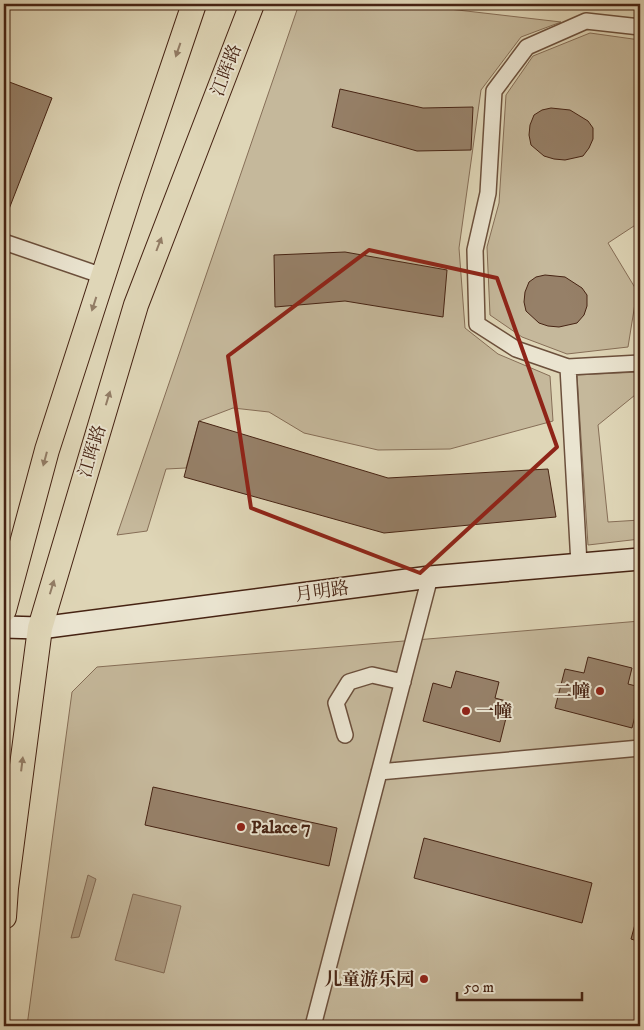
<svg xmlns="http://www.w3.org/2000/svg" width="644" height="1030" font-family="'IM FELL DW Pica','Noto Serif SC',serif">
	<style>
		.green { fill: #c5b89b; stroke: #866e57 }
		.water { fill: #ab997f; stroke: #836a54 }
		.building { fill: #968068; stroke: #462313 }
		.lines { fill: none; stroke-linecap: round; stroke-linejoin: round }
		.street-casing { stroke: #6c503c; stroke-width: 18 }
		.secondary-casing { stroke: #462313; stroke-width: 24 }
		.primary-casing { stroke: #462313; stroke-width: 26 }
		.street { stroke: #eae4d0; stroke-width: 15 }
		.secondary { stroke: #eae4d0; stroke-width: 21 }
		.primary { stroke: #dfd6b7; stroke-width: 24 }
		.oneway { fill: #927c65 }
		.marked { fill: none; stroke: #8f2418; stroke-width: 4; stroke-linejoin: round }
		.poi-dot { fill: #8f2418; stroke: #eae4d0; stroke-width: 2 }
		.labels { text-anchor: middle; stroke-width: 4; stroke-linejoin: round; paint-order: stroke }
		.street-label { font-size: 18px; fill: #462313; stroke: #eae4d0 }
		.poi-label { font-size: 18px; font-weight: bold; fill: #462313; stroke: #eae4d0; text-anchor: end }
	</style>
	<rect width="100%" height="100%" fill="#dfd6b7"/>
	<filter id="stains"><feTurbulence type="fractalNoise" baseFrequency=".004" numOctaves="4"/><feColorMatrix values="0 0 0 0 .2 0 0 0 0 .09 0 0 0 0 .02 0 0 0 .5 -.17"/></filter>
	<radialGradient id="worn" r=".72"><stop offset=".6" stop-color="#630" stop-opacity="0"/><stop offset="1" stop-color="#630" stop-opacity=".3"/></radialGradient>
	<path class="green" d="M299,4H406L561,22L521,37L481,90L459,248L465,328L498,354L550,376L553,421L450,449L378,450L304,433L269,412L233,408L199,421L186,468L166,469L147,531L117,535Z
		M590,33L640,40V222L608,243L637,291L628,347L567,354L522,337L490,315L487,247L499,203L506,95L533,56Z
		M640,372V391L598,425L608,522L640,520V539L588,545L577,375Z
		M640,621V1026H27L72,692L97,667Z"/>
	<path class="water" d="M88,875L96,879L79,937L71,938Z
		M133,894L181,906L164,973L115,960Z"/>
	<path class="building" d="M4,80L52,98L4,222Z
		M340,89L423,108L473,107L471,150L417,151L332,127Z
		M551,108L570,110L588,121L593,128V139L589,148L583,156L565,160L554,159L544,156L531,145L529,135L530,125L534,115L542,110Z
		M345,252L447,270L443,317L345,301L275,307L274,255Z
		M545,275L565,277L582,288L587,295V306L584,315L577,323L559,327L548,326L539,323L526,311L524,302L525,292L529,282L536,277Z
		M199,421L388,478L548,469L556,517L384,533L184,477Z
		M588,657L632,668L628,684L640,687V696L632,728L555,708L565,669L584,673Z
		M456,671L499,682L495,698L510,702L500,742L423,721L433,683L451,688Z
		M153,787L337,828L329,866L145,825Z
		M424,838L592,883L582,923L414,878Z
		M640,906V942L631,939Z"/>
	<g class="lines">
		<g class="street-casing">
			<path id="street" d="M640,27L586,21L527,47L494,91L488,193L475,250L477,324L516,349L568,367L640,363
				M4,242L103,276
				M568,367L579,564
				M345,735L336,703L349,682L372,675L403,682
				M379,772L640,748
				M313,1026L430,577"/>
		</g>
		<g class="secondary-casing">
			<path id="secondary" d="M4,627L40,628L430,577L640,559"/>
		</g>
		<g class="primary-casing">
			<path id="primary" d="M4,610L47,450L131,190L194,4
				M4,917L6,888L40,628L136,305L252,4"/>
		</g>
		<use href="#street" class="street"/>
		<use href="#secondary" class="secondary"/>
		<use href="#primary" class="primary"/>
	</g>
	<defs><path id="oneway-solid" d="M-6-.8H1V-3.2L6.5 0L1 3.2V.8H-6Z" transform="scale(1.25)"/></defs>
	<g class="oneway">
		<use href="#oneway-solid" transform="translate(178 50) rotate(109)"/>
		<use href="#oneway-solid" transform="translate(159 244) rotate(-69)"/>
		<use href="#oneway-solid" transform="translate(94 304) rotate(108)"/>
		<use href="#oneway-solid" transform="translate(108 398) rotate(-73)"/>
		<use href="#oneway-solid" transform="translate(45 459) rotate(105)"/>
		<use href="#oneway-solid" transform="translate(52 587) rotate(-73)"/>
		<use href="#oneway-solid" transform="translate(22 764) rotate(-83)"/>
	</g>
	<path class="marked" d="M369,250L497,278L557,447L420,573L251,508L228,356Z"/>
	<g class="poi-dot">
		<circle cx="600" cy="691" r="5"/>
		<circle cx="466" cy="711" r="5"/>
		<circle cx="241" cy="827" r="5"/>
		<circle cx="424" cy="979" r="5"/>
	</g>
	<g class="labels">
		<g class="street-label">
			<text transform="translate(226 70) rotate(-69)" y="6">江晖路</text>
			<text transform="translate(92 451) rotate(-73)" y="6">江晖路</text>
			<text transform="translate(322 591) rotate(-8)" y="6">月明路</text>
		</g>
		<g class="poi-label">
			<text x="590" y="697">二幢</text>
			<text x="476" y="717" text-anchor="start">一幢</text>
			<text x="251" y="833" text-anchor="start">Palace 7</text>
			<text x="414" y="985">儿童游乐园</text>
		</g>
	</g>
	<rect width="644" height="1030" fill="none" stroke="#dfd6b7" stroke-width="20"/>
	<rect x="5" y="5" width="634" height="1020" fill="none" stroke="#462313" stroke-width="2.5"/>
	<rect x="10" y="10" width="624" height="1010" fill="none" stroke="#462313"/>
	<path d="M457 992v8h125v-8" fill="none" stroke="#462313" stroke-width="2.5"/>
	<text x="464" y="992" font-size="15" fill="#462313" stroke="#eae4d0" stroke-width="4" paint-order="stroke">50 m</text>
	<rect width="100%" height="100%" filter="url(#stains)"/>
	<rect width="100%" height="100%" fill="url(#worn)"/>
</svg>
